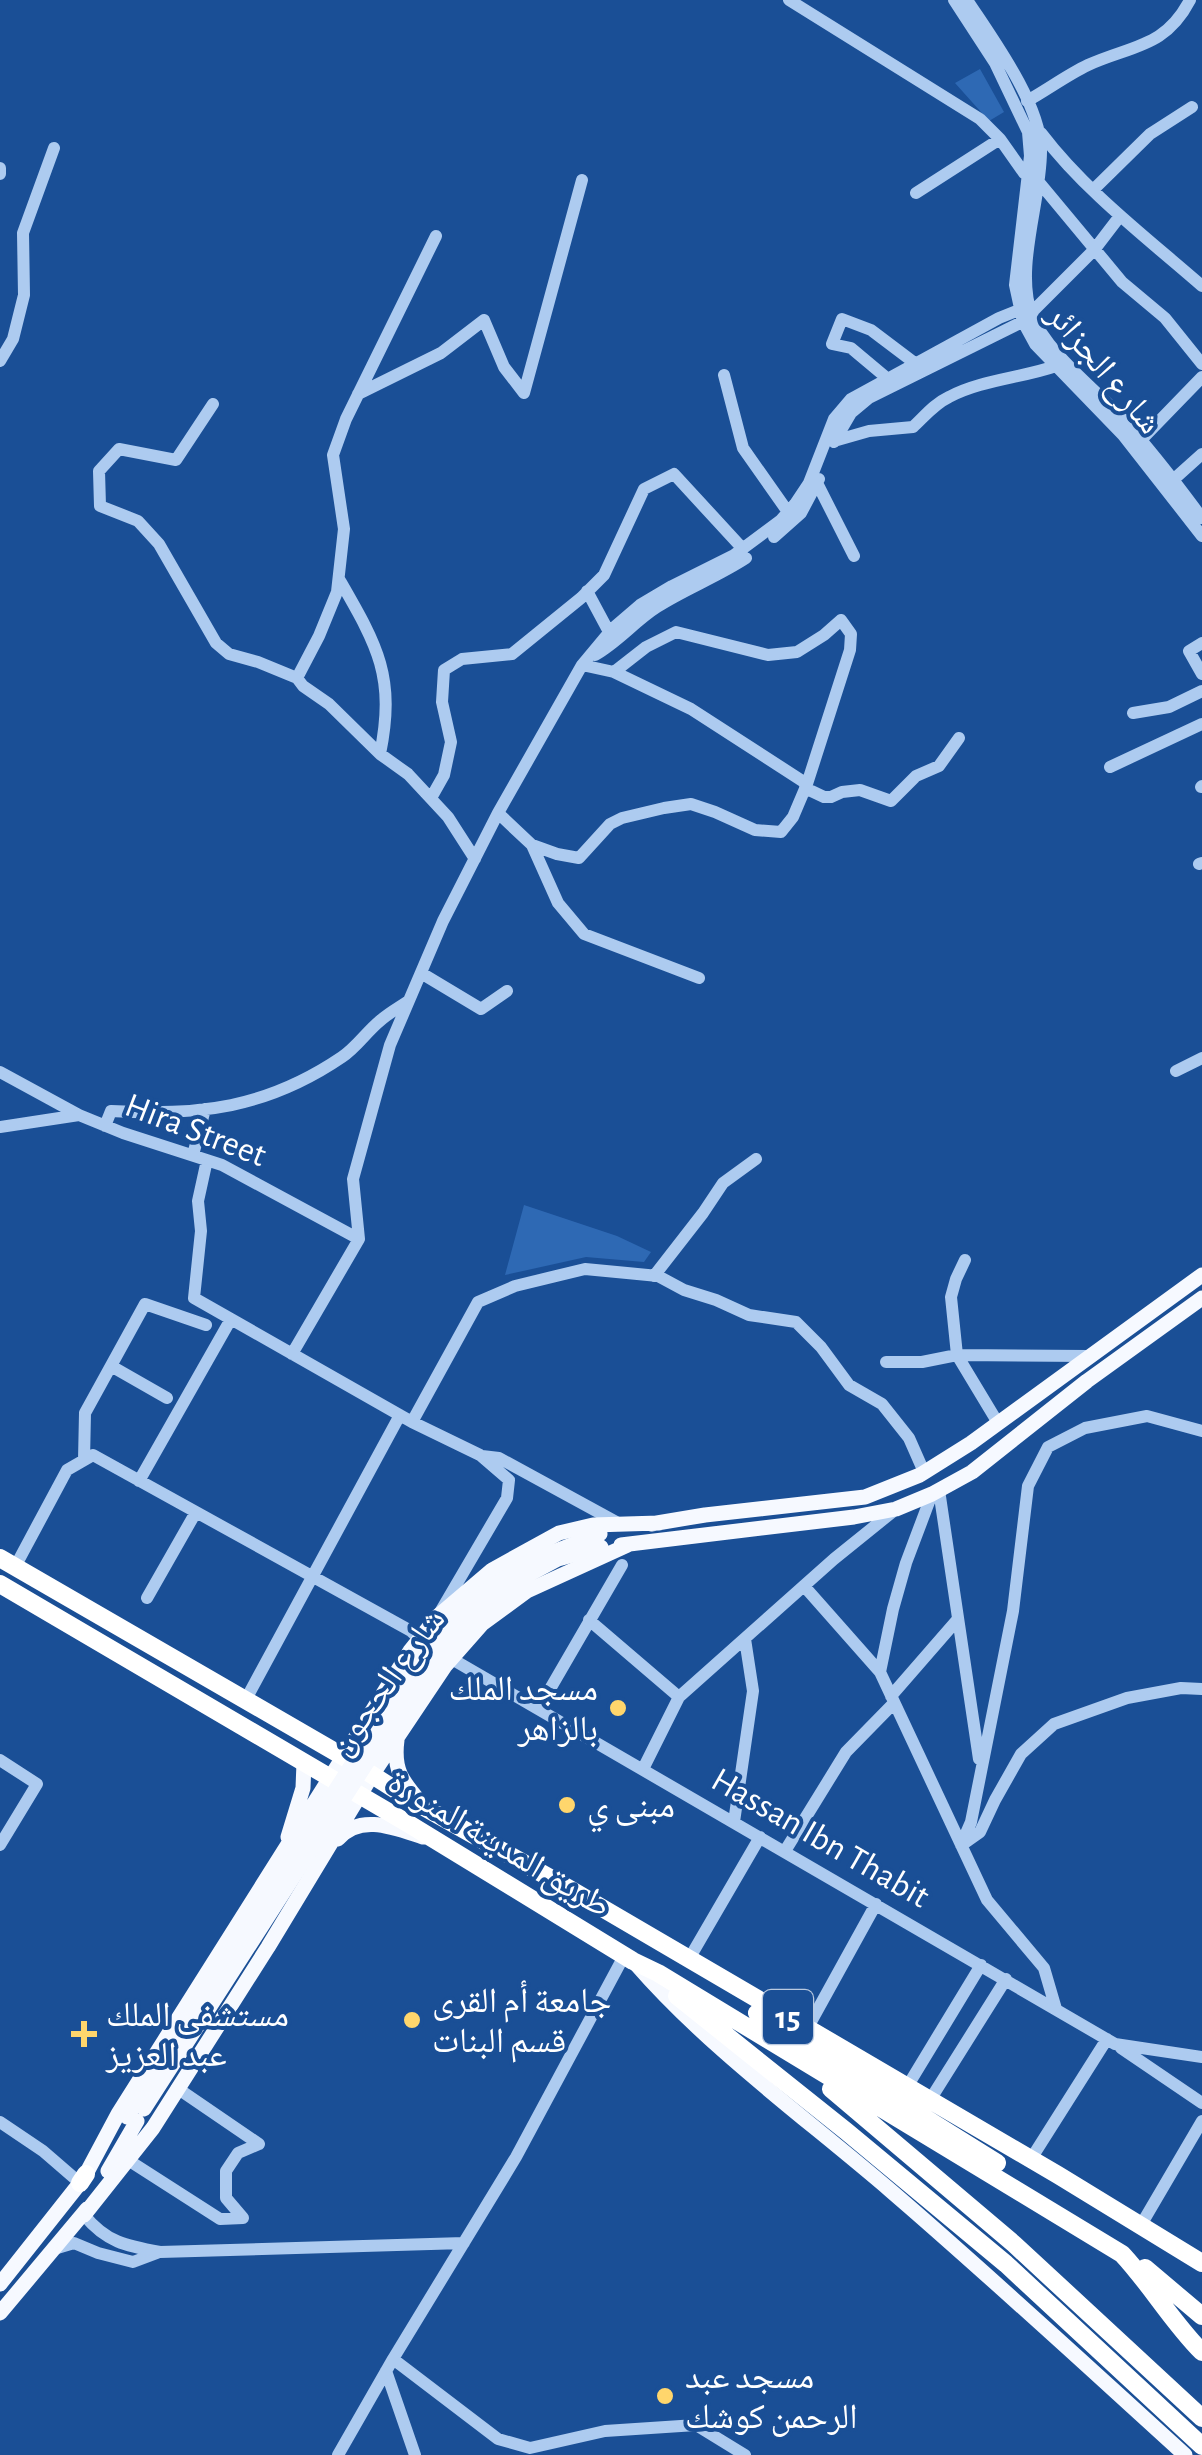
<svg xmlns="http://www.w3.org/2000/svg" width="1202" height="2455" font-family="'Alegreya Sans','Noto Naskh Arabic',sans-serif">
	<style>
		.green { fill: #2e69b4 }
		.lines { fill: none; stroke-linecap: round; stroke-linejoin: round }
		.minor { stroke: #adcbf0; stroke-width: 12 }
		.major { stroke: #f6f9ff; stroke-width: 15 }
		.highway { stroke: #fff; stroke-width: 18 }
		.major-bridge { stroke: #f6f9ff; stroke-width: 15 }
		.poi-dot { fill: #ffd66c; stroke: #1a4f96; stroke-width: 4 }
		.labels { text-anchor: middle; stroke-width: 8; stroke-linejoin: round; paint-order: stroke }
		.shield { fill: #1a4f96; stroke: #bacae0; stroke-width: 2.5 }
		.shield-label { font-size: 32px; font-weight: bold; fill: #fff }
		.street-label { font-size: 35px; fill: #fff; stroke: #1a4f96 }
		.poi-label { font-size: 35px; fill: #fff; stroke: #1a4f96; text-anchor: start }
	</style>
	<rect width="100%" height="100%" fill="#1a4f96"/>
	<path class="green" d="M980,69L1004,112L989,121L955,83Z
		M524,1205L617,1236L651,1252L644,1262L586,1257L505,1275Z"/>
	<g class="lines">
		<path class="minor" d="M789,0L980,119L1000,139L1024,173L1038,181L1122,282L1165,318L1202,364
			M954,0L995,63L1028,132L1030,156L1015,285L1023,322L1035,344L1123,435L1202,536
			M967,0C992,38 1040,103 1041,149C1042,199 1014,268 1032,315C1046,352 1094,388 1121,417C1150,449 1177,484 1202,518
			M1027,101C1047,90 1067,75 1088,65C1132,45 1165,48 1190,0
			M1041,133C1085,191 1147,238 1202,286
			M0,168V174
			M1094,189L1150,134L1192,107
			M916,193L1000,139
			M1031,313L1094,250L1120,216
			M0,361L13,339L24,295L23,233L54,148
			M724,375L743,448L788,512
			M888,379L851,348L832,344L842,319L871,330L916,364
			M358,394L441,353L484,320L504,367L524,393L582,180
			M213,404L176,460L119,449L99,471L100,506L138,521L159,544L216,643L229,654L258,662L297,678L303,686L329,704L380,754L408,774L448,817L475,859
			M1141,440L1202,377
			M834,441L869,431L913,427C924,417 934,404 949,397C981,380 1021,378 1056,366
			M834,442L851,413L869,398L1028,319
			M1173,480L1202,454
			M817,483L854,556
			M774,537L801,513L819,479
			M339,579C377,645 396,676 380,754
			M587,591L609,632
			M1202,643L1189,651L1202,674
			M595,655C618,642 635,621 657,607C685,589 717,577 746,558
			M614,672L691,709L807,784
			M297,678L319,636L337,592L344,529L333,455L346,419L436,236
			M1133,713L1169,707L1202,691
			M1110,767L1202,724
			M1201,787L1202,786
			M805,788L824,797H831L842,792L860,790L891,801L916,776L939,766L959,738
			M431,798L444,775L451,742L442,702L444,670L462,659L512,654L581,598L604,575L644,489L674,474L743,549
			M498,813L532,845L557,854L579,858L610,824L622,818L664,808L691,804L715,812L755,830L781,832L793,817L807,784L850,650L851,634L841,620L824,635L797,652L768,655L676,632L646,647L614,672L582,665
			M532,845L558,903L584,934L699,978
			M1199,864L1202,863
			M421,973L481,1009L507,991
			M1176,1071L1202,1058
			M0,1072L79,1115
			M105,1126L111,1111C199,1116 267,1108 342,1057C357,1047 367,1031 381,1020C389,1013 398,1008 407,1002
			M0,1127L79,1115L123,1133L222,1165L359,1239
			M193,1155L205,1109
			M207,1160L198,1201L201,1231L194,1298L412,1422L480,1455L509,1480L507,1498L439,1614
			M965,1260L956,1279L951,1297L957,1355L998,1423
			M654,1276L703,1213L723,1183L756,1159
			M292,1354L359,1239L353,1179L390,1045L443,921L498,813L582,665L612,629L640,605L672,586L734,555L781,520L795,504L809,483L834,419L851,399L999,318L1029,306
			M886,1362H922L957,1355L1089,1356
			M111,1366L167,1398
			M412,1422L478,1302L515,1286L585,1269L627,1273L658,1276L684,1290L716,1300L749,1315L796,1322L821,1347L849,1385L882,1404L909,1438L924,1472
			M482,1456L499,1458L620,1524
			M84,1460L85,1413L145,1304L206,1325
			M139,1481L231,1319
			M939,1490L979,1759
			M15,1567L67,1470L93,1455L411,1631L424,1643
			M804,1586L880,1672L987,1900L1044,1968L1056,2009
			M147,1598L196,1512
			M589,1620L679,1697L643,1769
			M445,1655L1115,2044L1202,2057
			M880,1672L893,1609L906,1563L932,1494
			M891,1696L958,1619
			M679,1697L834,1559L896,1509
			M245,1701L400,1415
			M539,1708L622,1565
			M0,1760L37,1784L0,1845
			M734,1822L753,1691L745,1639
			M963,1844L980,1832L995,1800L1021,1754L1054,1724L1127,1698L1181,1688L1202,1689
			M961,1845L971,1822L1013,1611L1028,1486L1048,1447L1085,1428L1147,1416L1202,1431
			M785,1851L846,1752L894,1703
			M689,1959L760,1837
			M807,2029L876,1904
			M1121,2048L1202,2103
			M907,2087L981,1965
			M177,2088L259,2144
			M930,2100L1006,1979
			M0,2122L43,2151L80,2183
			M1031,2159L1107,2039
			M128,2160L220,2219L243,2218
			M84,2215C106,2242 126,2246 160,2252L464,2243
			M243,2218L226,2198V2171L238,2153L259,2144
			M1141,2225L1202,2121
			M54,2249L74,2243L98,2253L133,2262L157,2253
			M393,2359L498,2439L530,2448L605,2431L696,2425L745,2455
			M386,2371L415,2455
			M338,2455L393,2359L516,2157L624,1956"/>
		<path class="major" d="M651,1524L705,1515L865,1497L920,1475L971,1443L1202,1275
			M621,1545L854,1517L896,1509L932,1494L972,1472L1087,1381L1202,1298
			M397,1740C393,1770 402,1781 421,1803
			M288,1837L303,1788L304,1763
			M338,1839C360,1813 395,1828 423,1837
			M636,1964C711,2050 805,2117 891,2191C991,2277 1087,2366 1185,2455
			M108,2171L137,2121
			M86,2174L118,2114L410,1651L438,1616L492,1570L559,1533L593,1525L659,1523
			M84,2215L153,2128L268,1947L372,1775L445,1666L482,1624L527,1591L630,1544
			M0,2284L80,2183
			M0,2313L87,2209"/>
		<path class="highway" d="M0,1558L344,1757L413,1801L568,1888L1058,2175L1202,2263
			M0,1584L409,1824L633,1961L658,1973L1122,2254C1151,2285 1172,2322 1202,2352
			M677,1996L846,2131L1006,2264L1202,2446
			M757,2013L997,2163
			M831,2089L1014,2244L1202,2418
			M80,2183L86,2174
			M1145,2268L1202,2316"/>
		<path class="major-bridge" d="M144,2109L422,1677L473,1616L521,1579L558,1559L601,1547
			M127,2117L416,1664L468,1603L530,1561L600,1534"/>
	</g>
	<g class="poi-dot">
		<circle cx="618" cy="1708" r="10"/>
		<circle cx="567" cy="1805" r="10"/>
		<circle cx="412" cy="2020" r="10"/>
		<path d="M79 2019h10v10h10v10h-10v10h-10v-10h-10v-10h10z"/>
		<circle cx="665" cy="2396" r="10"/>
	</g>
	<g class="labels">
		<rect class="shield" x="763" y="1990" width="50" height="54" rx="8"/>
		<g class="shield-label">
			<text x="788" y="2028">15</text>
		</g>
		<g class="street-label">
			<text transform="translate(1105 368) rotate(50)" y="12">شارع الجزائر</text>
			<text transform="translate(196 1129) rotate(21)" y="12">Hira Street</text>
			<text transform="translate(386 1681) rotate(-54)" y="12">شارع الحجون</text>
			<text transform="translate(821 1837) rotate(30)" y="12">Hassan Ibn Thabit</text>
			<text transform="translate(500 1843) rotate(31)" y="12">طريق المدينة المنورة</text>
		</g>
		<g class="poi-label">
			<text x="598" y="1700" text-anchor="end">مسجد الملك<tspan x="598" dy="40">بالزاهر</tspan></text>
			<text x="587" y="1817">مبنى ي</text>
			<text x="432" y="2012">جامعة أم القرى<tspan x="432" dy="40">قسم البنات</tspan></text>
			<text x="106" y="2026">مستشفى الملك<tspan x="106" dy="40">عبد العزيز</tspan></text>
			<text x="685" y="2388">مسجد عبد<tspan x="685" dy="40">الرحمن كوشك</tspan></text>
		</g>
	</g>
</svg>
